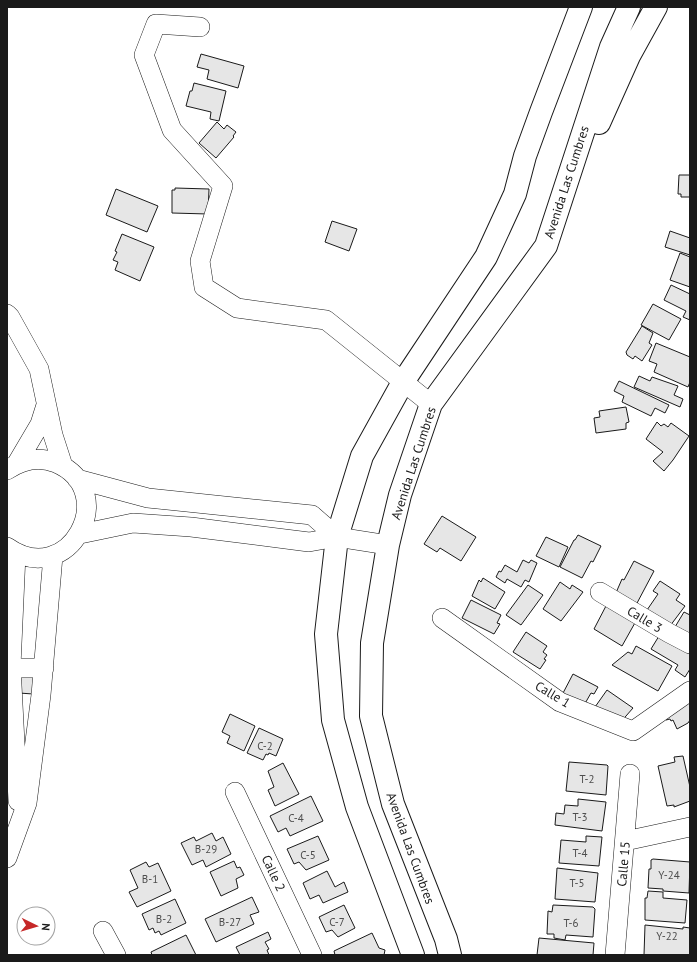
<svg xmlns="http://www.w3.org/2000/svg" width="697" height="962" font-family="'PT Sans',sans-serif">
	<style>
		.building { fill: #e6e6e6; stroke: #1a1a1a }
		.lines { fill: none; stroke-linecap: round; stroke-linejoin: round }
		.minor-casing { stroke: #1a1a1a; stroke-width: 20 }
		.highway-casing { stroke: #1a1a1a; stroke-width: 24 }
		.minor { stroke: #fff; stroke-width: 19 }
		.highway { stroke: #fff; stroke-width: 22 }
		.labels { text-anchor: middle; stroke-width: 3; stroke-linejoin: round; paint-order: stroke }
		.number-label { font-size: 11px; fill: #4d4d4d }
		.street-label { font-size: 13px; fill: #1a1a1a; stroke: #fff }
	</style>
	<rect width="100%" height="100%" fill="#fff"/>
	<path class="building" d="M201,54L244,66L238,88L207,79L209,70L197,67Z
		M194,83L226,91L219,121L210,119L211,112L186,106L190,91H192Z
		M217,122L224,129L227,125L236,132L233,136L234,137L216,158L199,143Z
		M679,175H690V197H681V194H678Z
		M175,188L209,189L208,214L172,213V190H175Z
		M116,189L158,206L147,232L106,215Z
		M332,221L357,229L349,251L325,242Z
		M670,231L690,238V255L665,247Z
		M122,234L154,247L140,281L115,270L118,262L113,260L117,252L115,251Z
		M680,253L690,257V287L670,280Z
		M671,285L690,294V320L683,317L686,311L664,300Z
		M653,304L681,319L669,340L641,325Z
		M642,326L653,333L649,343L652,345L642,361L635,356L633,359L627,355L626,352Z
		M656,343L690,357V382L688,387L654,372L657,364L649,361Z
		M639,376L650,381L652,377L678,386L674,395L683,399L680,407L634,387Z
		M619,381L669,405L665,413L655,408L651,416L622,402L624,396L614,391Z
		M626,407L629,422L626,423V429L596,433L594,418L600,417L599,411Z
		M657,422L661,426L664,424L668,427L671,423L689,436L673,460L664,471L653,461L663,452L646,439Z
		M442,516L476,537L461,561L440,548L437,552L424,544Z
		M578,535L601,546L593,562L591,561L582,578L560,567L574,540H575Z
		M546,537L568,547L559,567L536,556Z
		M523,560L529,563L531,560L537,563L529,582L525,580L521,587L507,579L505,583L496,577L499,571L501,572L505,565L517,572Z
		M634,561L654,571L636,605L615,595L622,579L624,580Z
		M483,578L505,592L495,609L472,596L479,580L481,582Z
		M660,581L680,594L676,600L685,606L670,626L647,610L658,594L653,591Z
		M560,582L570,589L572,585L583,592L561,621L543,609Z
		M528,585L543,595L521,625L506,615Z
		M471,600L501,615L497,623L500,624L494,634L462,618Z
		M607,604L636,621L622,646L594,629Z
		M684,612L690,615V636L675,627Z
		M526,632L547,646L543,652L547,655L544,659L546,660L540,669L513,652Z
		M659,636L690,654V669L685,677L675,670L678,665L651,649Z
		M636,646L672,666L658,691L612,665L628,652L632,654Z
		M573,674L598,687L594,694L591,693L583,707L562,695Z
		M20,675L34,676L33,694L19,693Z
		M607,690L633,708L619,724L595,707Z
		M690,702V720L688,723L677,729L673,720L671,721L670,719L666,720L663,715Z
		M230,714L255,726L244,751L227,743L230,736L222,732Z
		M259,728L283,739L276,756L269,753L268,755L266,754L263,760L247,753Z
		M683,756L690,787V801L674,807V805L667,806L658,766L675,762L674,757Z
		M569,762L607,765L608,766L606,795L566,791Z
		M283,763L299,794L275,806L268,790L274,787L268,771Z
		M311,796L323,821L290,836L286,828L278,832L270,816Z
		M578,799L606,802L602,831L555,825L556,813L564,814L565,805L578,806Z
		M212,833L216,841L223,837L231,854L206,867L203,860L192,865L181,843L194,837L196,841Z
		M318,836L329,860L306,870L299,862L294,864L287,849Z
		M586,836L602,837L599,866L559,863L561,840L586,842Z
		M653,859L690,862L689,893L663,891V889L648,888L649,869H651V860Z
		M234,861L237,868L240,867L244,875L236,879L238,888L221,896L210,872Z
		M146,862L149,867L158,863L171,891L137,907L129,892L138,888L130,870Z
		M557,868L598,873L595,902L555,899Z
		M327,871L335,887L344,882L348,892L323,903L319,895L310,899L303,883Z
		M648,891L663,892V898L687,900L685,923L645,920V898H647Z
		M252,897L259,912L250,915L254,924L216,942L205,919Z
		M175,899L186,923L161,935L159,931L155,933L153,928L149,930L142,914Z
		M344,905L355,928L338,937L332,930L326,932L319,917Z
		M553,905L593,907L595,909L593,937L566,935L565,940L554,938V934H547L548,911L552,912Z
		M645,925L683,929V927L690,928V955H644Z
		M268,932L271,939L265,942L269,949L267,950L269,955H240L236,947Z
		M372,933L379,948L385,950L384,955H335L334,951Z
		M186,935L196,955H152L151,952Z
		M539,938L594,943L593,955H537Z"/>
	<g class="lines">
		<g class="minor-casing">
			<path id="minor" d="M200,27L156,24L144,55L172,130L223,186L200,261L204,287L237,308L326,320L431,404
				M7,314L10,317L39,369L53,435L63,466
				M17,463L40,424L46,405
				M7,470C22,460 39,456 56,463C122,491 69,591 7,547
				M77,479L148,498L312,515L337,537
				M80,534L133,523L191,527L309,542L337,537L388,545
				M16,554L11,666L18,801
				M600,592L669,633L690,644
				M442,618L560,702L633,731L690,691
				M11,668H44
				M235,792L312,955
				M625,841L690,827
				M7,858L27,803L41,695L53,556
				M103,931L116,955
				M615,955L630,774"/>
		</g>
		<g class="highway-casing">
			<path id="highway" d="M599,123L629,56L656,7
				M413,955L357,807L333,720L326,634L337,537L362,456L403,382L486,257L515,194L525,156L541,112L581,7
				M450,955L446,939L393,804L371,716L372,643L388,545L400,495L431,404L546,246L611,47L629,7"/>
		</g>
		<use href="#minor" class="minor"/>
		<use href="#highway" class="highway"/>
	</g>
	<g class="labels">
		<g class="number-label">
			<text x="265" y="750">C-2</text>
			<text x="587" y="783">T-2</text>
			<text x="580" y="821">T-3</text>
			<text x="296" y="822">C-4</text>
			<text x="206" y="853">B-29</text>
			<text x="580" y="857">T-4</text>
			<text x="308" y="859">C-5</text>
			<text x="669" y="879">Y-24</text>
			<text x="150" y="883">B-1</text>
			<text x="577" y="887">T-5</text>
			<text x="164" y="923">B-2</text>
			<text x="230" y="926">B-27</text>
			<text x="337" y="926">C-7</text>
			<text x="571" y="927">T-6</text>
			<text x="667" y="940">Y-22</text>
		</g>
		<g class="street-label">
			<text transform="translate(566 182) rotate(-72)" y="5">Avenida Las Cumbres</text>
			<text transform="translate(413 463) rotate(-72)" y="5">Avenida Las Cumbres</text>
			<text transform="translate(645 619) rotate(31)" y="5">Calle 3</text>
			<text transform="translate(553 694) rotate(31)" y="5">Calle 1</text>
			<text transform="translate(411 848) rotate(70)" y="5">Avenida Las Cumbres</text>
			<text transform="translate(623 864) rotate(-85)" y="5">Calle 15</text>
			<text transform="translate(274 873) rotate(65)" y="5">Calle 2</text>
		</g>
	</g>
	<rect width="697" height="962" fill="none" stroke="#1a1a1a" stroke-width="16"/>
	<g transform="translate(36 926) rotate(95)"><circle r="19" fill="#ffffff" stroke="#a3a3a3"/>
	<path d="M0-3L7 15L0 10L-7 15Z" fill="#c62828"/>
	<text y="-6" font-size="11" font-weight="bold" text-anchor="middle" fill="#1a1a1a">N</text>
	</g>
</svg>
